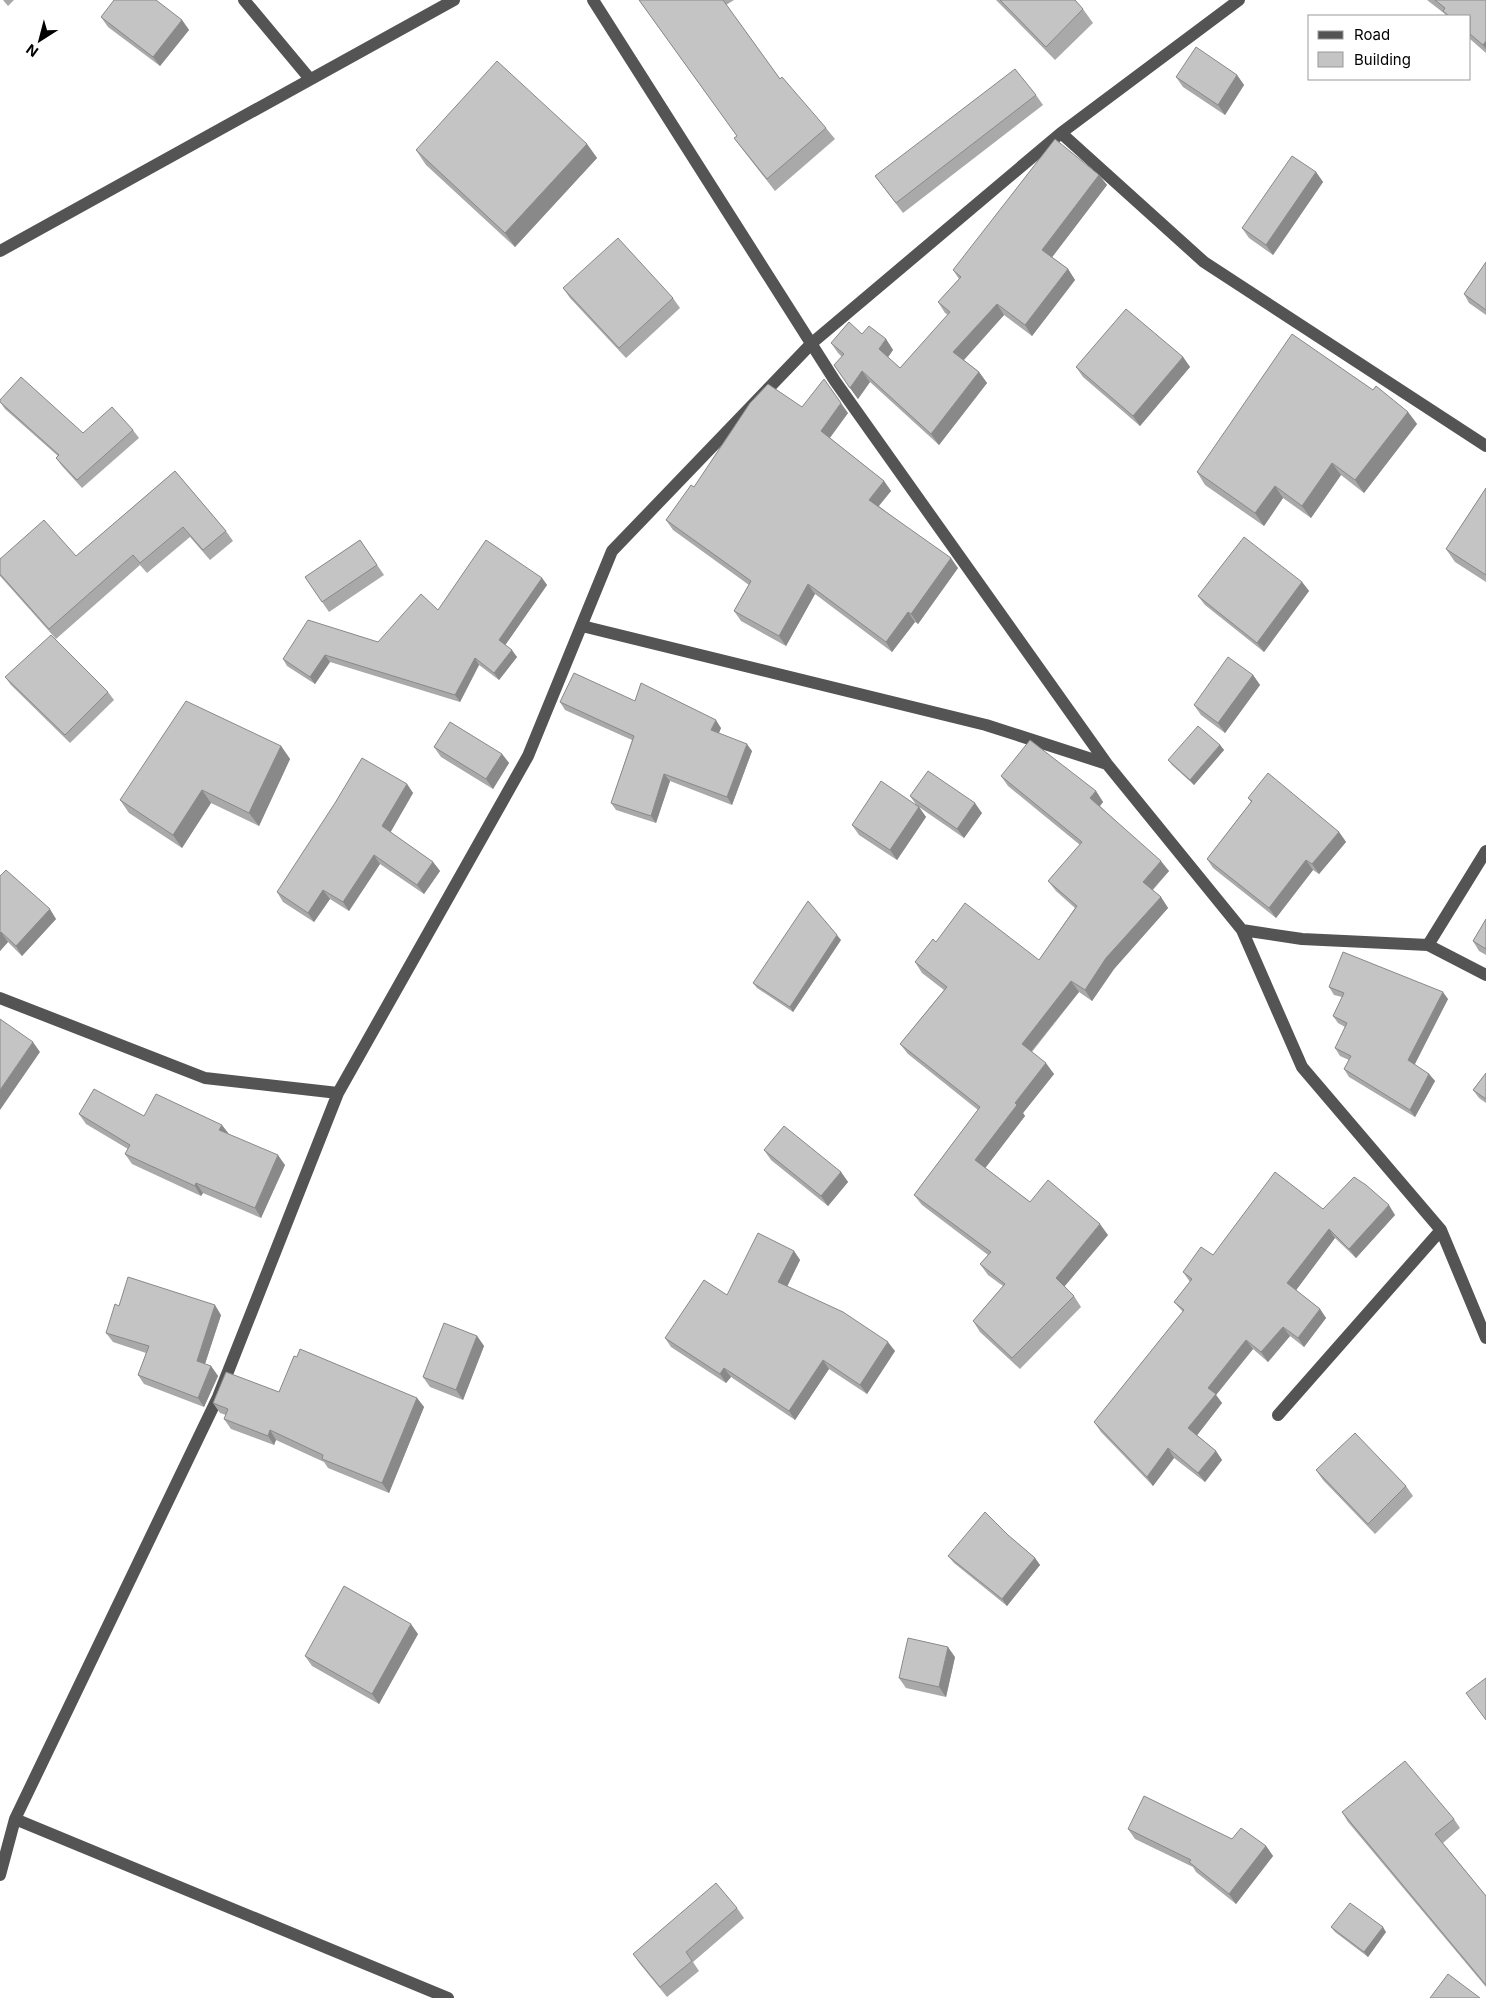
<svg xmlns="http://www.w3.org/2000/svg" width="1486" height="1998" font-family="Inter,sans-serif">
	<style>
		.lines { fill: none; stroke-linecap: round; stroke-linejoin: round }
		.minor { stroke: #545454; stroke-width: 12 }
		.wall { fill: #a9a9a9 }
		.shaded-wall { fill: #898989 }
		.building { fill: #c4c4c4; stroke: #898989 }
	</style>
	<rect width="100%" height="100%" fill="#fff"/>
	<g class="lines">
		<path class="minor" d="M244,0L310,79
			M593,0L835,381L1107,764L1242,930L1302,1067L1441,1230L1486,1338
			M1061,133L1204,262L1486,446
			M0,251L454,0
			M582,626L986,725L1107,764
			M1242,930L1302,939L1428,945L1486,975
			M1428,945L1486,851
			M0,998L205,1078L338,1093
			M1278,1415L1441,1230
			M15,1819L448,1998
			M0,1875L15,1819L218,1397L338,1093L528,756L612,551L812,343L1061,133L1239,0"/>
	</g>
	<path class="wall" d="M3,0H14L8,6Z
		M639,0H734L726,5L780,79L826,128L835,139L775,191L743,150L734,138L737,136Z
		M996,0H1075L1083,9L1093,23L1055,60Z
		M1427,0H1486V53L1470,39V16H1446L1445,14Z
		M101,17L182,20L189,30L160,66L108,27Z
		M1237,75L1244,85L1225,115L1183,87L1176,77Z
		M1036,95L1043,105L903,213L875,176Z
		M587,144L597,158L515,247L426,165L416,150Z
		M1316,172L1323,182L1273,255L1249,238L1242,228Z
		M1099,175L1107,185L1052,257L1068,269L1075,280L1032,336L1004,315L964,360L979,372L987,383L939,445L870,382L858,399L834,365L842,357L838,353L831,343L862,334L886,339L893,350L888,357L900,368L948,315L945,313L938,302L959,279L953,270Z
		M1486,262V315L1469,303L1464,294Z
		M563,288L673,298L680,308L626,358L570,298Z
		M1183,357L1190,367L1140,426L1083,377L1076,367Z
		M1373,390L1408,412L1417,424L1364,493L1341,475L1311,518L1283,498L1264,526L1205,485L1197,472Z
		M0,400L83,433L133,430L139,438L82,488L62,466L56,458L58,456L5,409L0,402Z
		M802,407L848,413L830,438L884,481L891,491L879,506L958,568L918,624L915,622L892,652L815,594L786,646L741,621L734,611L749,585L673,530L666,520L694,487Z
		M175,471L226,531L233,541L210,560L190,537L147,573L140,565L56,639L0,576V559L76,556Z
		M1486,488V582L1455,562L1446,549Z
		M360,540L384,575L329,612L305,577Z
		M542,578L547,585L505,645L517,657L499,680L479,665L460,702L330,662L315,684L287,666L283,659L378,642L438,610Z
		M1302,582L1309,591L1264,652L1205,605L1198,596Z
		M1253,675L1260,685L1225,733L1201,715L1194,705Z
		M5,677L108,692L114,700L70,743L11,685Z
		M635,701L721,728L719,733L752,751L732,805L670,781L656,823L616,810L611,803L632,740L565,710L560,702Z
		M1220,745L1224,750L1194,785L1172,765L1168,760Z
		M281,746L290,759L259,826L211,803L182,848L129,813L120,800Z
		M434,747L502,754L509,763L493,789L441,757Z
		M1001,776L1096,791L1103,802L1100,806L1169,871L1153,890L1161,897L1168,908L1114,969L1092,1001L1079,992L1032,1052L1054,1074L1023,1113L1025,1116L985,1168L1030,1202L1108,1235L1064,1287L1074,1296L1081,1307L1020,1369L980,1332L973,1321L1003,1286L988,1275L980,1264L988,1255L922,1205L914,1195L978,1110L908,1054L900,1044L944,990L922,973L915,962L936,942L1039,960L1075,908L1056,891L1048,881L1080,845L1008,786Z
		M407,784L413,793L390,832L433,862L440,871L424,894L380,864L349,911L330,899L314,922L283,902L277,892Z
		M910,796L982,813L964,838L919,807L926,817L897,860L859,835L852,825L917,806Z
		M1248,798L1339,832L1346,842L1319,874L1313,870L1276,918L1213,868L1207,859L1251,802Z
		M0,876L56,919L22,956L8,942L0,951Z
		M1486,919V955L1479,951L1473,941Z
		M841,940L793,1012L757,988L753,983Z
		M1329,987L1448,999L1414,1064L1429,1074L1435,1081L1415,1117L1349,1077L1344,1069L1349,1060L1340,1056L1335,1048L1345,1027L1338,1023L1333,1016L1342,997L1334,995Z
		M1486,1073V1103L1479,1098L1473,1090Z
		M79,1114L144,1116L228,1134L285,1165L261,1218L203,1193L201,1196L132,1164L125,1154L128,1149L86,1124Z
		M764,1150L841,1172L848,1182L828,1206L771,1160Z
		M1323,1209L1395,1215L1356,1258L1335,1238L1296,1290L1320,1309L1326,1318L1304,1347L1290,1336L1268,1362L1253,1349L1216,1395L1222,1403L1197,1435L1216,1451L1222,1460L1205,1482L1174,1458L1153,1486L1101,1432L1094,1422L1183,1312L1174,1302L1190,1282L1183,1272L1213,1255Z
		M794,1251L800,1260L787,1286L895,1351L867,1394L829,1369L795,1420L731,1377L726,1383L671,1347L665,1338Z
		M119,1306L221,1315L205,1364L211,1366L218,1376L204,1407L144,1384L138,1375L146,1353L113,1342L106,1333Z
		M477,1336L484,1346L463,1400L430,1387L423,1377Z
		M297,1357L417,1398L424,1407L389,1493L328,1468L324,1462L276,1440L274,1445L231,1429L224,1419L226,1415L220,1413L213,1403L279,1392Z
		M1316,1470L1406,1486L1413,1496L1375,1534L1323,1480Z
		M1008,1535L1035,1558L1040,1565L1007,1606L954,1563L948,1556Z
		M418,1634L379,1704L312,1666L305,1656Z
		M955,1657L946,1697L906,1688L899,1678Z
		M1342,1812L1454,1819L1460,1828L1443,1843L1486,1896V1987L1348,1822Z
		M1128,1829L1266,1846L1273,1856L1236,1904L1196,1872L1193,1867L1135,1839Z
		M737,1908L744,1918L693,1962L699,1971L667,1997L640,1964L633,1954Z
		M1331,1927L1386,1932L1368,1957L1335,1932Z"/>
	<path class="shaded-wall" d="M182,20L189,30L160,66L153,57Z
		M1486,41V49L1483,45Z
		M1237,75L1244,85L1225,115L1218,105Z
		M587,144L597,158L515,247L505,233Z
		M1316,172L1323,182L1273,255L1266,245Z
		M1099,175L1107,185L1050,260L1042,250Z
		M1068,269L1075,280L1032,336L1025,325Z
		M997,304L1004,315L961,363L953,352Z
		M886,339L893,350L886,360L879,349Z
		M1183,357L1190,367L1140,426L1133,416Z
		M862,371L870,382L858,399L850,388Z
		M979,372L987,383L939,445L931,434Z
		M841,403L848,413L828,440L821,431Z
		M1408,412L1417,424L1364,493L1355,480Z
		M1332,463L1341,475L1311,518L1302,506Z
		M884,481L891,491L876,509L869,500Z
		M1275,486L1283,498L1264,526L1255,513Z
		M951,558L958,568L918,624L911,614Z
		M542,578L547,585L504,647L499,640Z
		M1302,582L1309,591L1264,652L1257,643Z
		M808,584L815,594L786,646L779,636Z
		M908,612L915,622L892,652L886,642Z
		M512,650L517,657L499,680L494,673Z
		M325,655L330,662L315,684L310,677Z
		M475,658L479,665L460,702L455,695Z
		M1253,675L1260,685L1225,733L1218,723Z
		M716,720L721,728L717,737L711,730Z
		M747,744L752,751L732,805L727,797Z
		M1220,745L1224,750L1194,785L1190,780Z
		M281,746L290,759L259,826L249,813Z
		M502,754L509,763L493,789L486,779Z
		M664,774L670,781L656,823L651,816Z
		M407,784L413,793L389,835L382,826Z
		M202,790L211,803L182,848L173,835Z
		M1096,791L1103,802L1098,808L1090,798Z
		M975,803L982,813L964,838L957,829Z
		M919,807L926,817L897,860L890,850Z
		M1339,832L1346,842L1319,874L1312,864Z
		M374,855L380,864L349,911L343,902Z
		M1306,860L1313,870L1276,918L1269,908Z
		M1161,861L1169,871L1150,892L1143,882Z
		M433,862L440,871L424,894L417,885Z
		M323,890L330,899L314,922L308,913Z
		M1161,897L1168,908L1114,969L1092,1001L1085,990L1106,958Z
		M50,909L56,919L22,956L16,946Z
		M1,932L8,942L0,951V933Z
		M837,935L841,940L793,1012L790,1007Z
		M1071,981L1079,992L1029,1054L1022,1044Z
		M1443,992L1448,999L1413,1068L1408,1060Z
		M33,1042L40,1052L0,1110V1090Z
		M1046,1063L1054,1074L1023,1113L1025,1116L983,1171L975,1160L1015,1103Z
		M1429,1074L1435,1081L1415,1117L1410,1110Z
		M222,1125L229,1134L219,1130Z
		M278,1155L285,1165L261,1218L255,1208Z
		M841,1172L848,1182L828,1206L821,1196Z
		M196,1183L203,1193L201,1196L195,1186Z
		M1389,1205L1395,1215L1356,1258L1349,1249Z
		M1100,1224L1108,1235L1063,1288L1056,1278Z
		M1329,1229L1335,1238L1294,1293L1287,1283Z
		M794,1251L800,1260L785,1291L778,1282Z
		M215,1305L221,1315L203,1370L197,1361Z
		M1320,1309L1326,1318L1304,1347L1298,1338Z
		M1283,1327L1290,1336L1268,1362L1261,1352Z
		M477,1336L484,1346L463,1400L456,1390Z
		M1246,1340L1253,1349L1216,1395L1222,1403L1195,1438L1188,1428L1208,1388Z
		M888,1342L895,1351L867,1394L860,1385Z
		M823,1360L829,1369L795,1420L789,1411Z
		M211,1366L218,1376L204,1407L198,1398Z
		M724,1368L731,1377L726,1383L720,1374Z
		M417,1398L424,1407L389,1493L382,1483Z
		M270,1430L276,1440L274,1445L268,1436Z
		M1168,1448L1174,1458L1153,1486L1147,1477Z
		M1216,1451L1222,1460L1205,1482L1198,1473Z
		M1035,1558L1040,1565L1007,1606L1002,1599Z
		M411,1624L418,1634L379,1704L372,1694Z
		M948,1647L955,1657L946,1697L939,1687Z
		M1266,1846L1273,1856L1236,1904L1229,1894Z
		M1383,1927L1386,1932L1368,1957L1364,1952Z"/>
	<path class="building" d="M114,0H156L182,20L153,57L101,17Z
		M639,0H723L780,79L782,77L826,128L767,179L734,138L737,136Z
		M1000,0H1075L1083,9L1046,47Z
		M1435,0H1486V41L1483,45L1470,34V16H1449L1443,11L1445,8Z
		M1196,47L1237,75L1218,105L1176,77Z
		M497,61L587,144L505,233L416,150Z
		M1015,69L1036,95L896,203L875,176Z
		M1055,139L1099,175L1042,250L1068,269L1025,325L997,304L953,352L979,372L931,434L862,371L850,388L834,365L844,354L831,343L849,322L862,334L869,326L886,339L879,349L900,368L950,312L938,302L961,277L953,270Z
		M1292,156L1316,172L1266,245L1242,228Z
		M618,238L673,298L619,348L563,288Z
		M1486,262V310L1464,294Z
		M1126,309L1183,357L1133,416L1076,367Z
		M1292,334L1373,390L1376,386L1408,412L1355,480L1332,463L1302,506L1275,486L1255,513L1197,472Z
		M21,377L83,433L112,407L133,430L77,480L56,458L59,455L0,402V400Z
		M824,379L841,403L821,431L884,481L869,500L951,558L911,614L908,612L886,642L808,584L779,636L734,611L751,581L666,520L691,485L694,487L750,403L768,384L802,407Z
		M175,471L226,531L203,550L183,527L140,563L133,555L49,629L0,574V559L44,520L76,556Z
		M1486,488V575L1446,549Z
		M1244,537L1302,582L1257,643L1198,596Z
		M360,540L377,565L322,602L305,577Z
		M486,540L542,578L499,640L512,650L494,673L475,658L455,695L325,655L310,677L283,659L308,620L378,642L421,594L438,610Z
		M51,635L108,692L65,735L5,677Z
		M1228,657L1253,675L1218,723L1194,705Z
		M574,673L635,701L641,683L716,720L711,730L747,744L727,797L664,774L651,816L611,803L634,736L560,702Z
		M186,701L281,746L249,813L202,790L173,835L120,800Z
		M450,722L502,754L486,779L434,747Z
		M1198,726L1220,745L1190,780L1168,760Z
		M1030,740L1096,791L1090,798L1161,861L1143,882L1161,897L1106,958L1085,990L1071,981L1022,1044L1046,1063L1015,1103L1017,1105L975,1160L1030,1202L1048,1180L1100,1224L1056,1278L1074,1296L1012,1358L973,1321L1005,1284L980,1264L991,1252L914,1195L980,1107L900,1044L947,987L915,962L933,939L936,942L965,903L1039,960L1077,906L1048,881L1082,842L1001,776Z
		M362,758L407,784L382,826L433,862L417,885L374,855L343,902L323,890L308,913L277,892L335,803Z
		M928,771L975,803L957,829L910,796Z
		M1268,773L1339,832L1312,864L1306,860L1269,908L1207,859L1252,801L1248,798Z
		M881,781L919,807L890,850L852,825Z
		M6,870L50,909L16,946L1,932L0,933V876Z
		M808,901L837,935L790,1007L753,983Z
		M1486,919V949L1473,941Z
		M1343,952L1443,992L1408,1060L1429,1074L1410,1110L1344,1069L1351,1056L1335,1048L1347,1023L1333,1016L1344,993L1329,987Z
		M0,1019L33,1042L0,1090Z
		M1486,1073V1099L1473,1090Z
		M94,1089L144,1116L156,1094L222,1125L219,1130L278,1155L255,1208L196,1183L195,1186L125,1154L130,1145L79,1114Z
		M784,1126L841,1172L821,1196L764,1150Z
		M1275,1172L1323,1209L1354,1177L1366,1185L1389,1205L1349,1249L1329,1229L1287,1283L1320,1309L1298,1338L1283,1327L1261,1352L1246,1340L1208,1388L1216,1394L1188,1428L1216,1451L1198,1473L1168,1448L1147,1477L1094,1422L1184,1310L1174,1302L1192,1279L1183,1272L1201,1247L1213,1255Z
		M758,1233L794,1251L778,1282L843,1312L888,1342L860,1385L823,1360L789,1411L724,1368L720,1374L665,1338L704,1280L727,1295Z
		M128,1277L215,1305L197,1361L211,1366L198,1398L138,1375L149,1346L106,1333L115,1304L119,1306Z
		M444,1323L477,1336L456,1390L423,1377Z
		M300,1349L417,1398L382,1483L322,1459L323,1455L270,1430L268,1436L224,1419L228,1409L213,1403L226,1372L279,1392L294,1356L297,1357Z
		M1355,1433L1406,1486L1368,1524L1316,1470Z
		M985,1512L1008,1535L1035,1558L1002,1599L948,1556Z
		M344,1586L411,1624L372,1694L305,1656Z
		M908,1638L948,1647L939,1687L899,1678Z
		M1486,1678V1720L1466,1693Z
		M1405,1761L1454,1819L1435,1834L1486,1896V1985L1342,1812Z
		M1144,1796L1232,1839L1241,1828L1266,1846L1229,1894L1189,1862L1191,1860L1128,1829Z
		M716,1883L737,1908L686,1952L692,1961L660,1987L633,1954Z
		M1350,1903L1383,1927L1364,1952L1331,1927Z
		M1448,1974L1480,1998H1430Z"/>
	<rect x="1308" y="15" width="162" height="65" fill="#ffffff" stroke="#999999"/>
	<rect x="1318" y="31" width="25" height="8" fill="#545454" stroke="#999999"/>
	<text x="1354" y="40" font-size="15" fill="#000000">Road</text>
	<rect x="1318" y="52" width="25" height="15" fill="#c4c4c4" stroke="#999999"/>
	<text x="1354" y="65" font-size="15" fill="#000000">Building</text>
	<g transform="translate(40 40) rotate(216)" stroke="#ffffff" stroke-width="4" paint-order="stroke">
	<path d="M0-4L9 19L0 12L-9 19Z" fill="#000000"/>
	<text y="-8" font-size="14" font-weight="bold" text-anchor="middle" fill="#000000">N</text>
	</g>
</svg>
